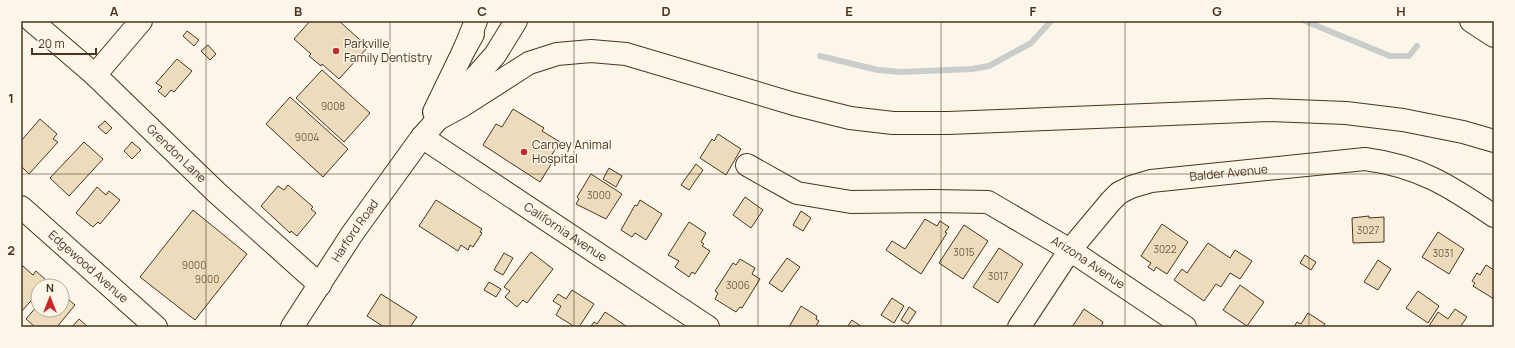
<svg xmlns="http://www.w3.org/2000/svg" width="1515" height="348" font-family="Manrope,sans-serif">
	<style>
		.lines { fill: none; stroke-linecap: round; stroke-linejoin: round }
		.stream { stroke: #c9cecd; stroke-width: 6 }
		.building { fill: #ecdcbc; stroke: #4a3520 }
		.minor-casing { stroke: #4a3520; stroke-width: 24 }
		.major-casing { stroke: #4a3520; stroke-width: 24 }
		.highway-casing { stroke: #4a3520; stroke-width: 24 }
		.minor { stroke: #fbf6e9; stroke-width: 22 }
		.major { stroke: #fbf6e9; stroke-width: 22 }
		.highway { stroke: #fbf6e9; stroke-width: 22 }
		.grid { fill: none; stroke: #4a3520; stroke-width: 1; stroke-opacity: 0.55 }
		.poi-dot { fill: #c62828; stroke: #fbf6e9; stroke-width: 1.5 }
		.labels { text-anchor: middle; stroke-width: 3; stroke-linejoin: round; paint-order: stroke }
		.number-label { font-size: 10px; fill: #725f47 }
		.poi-label { font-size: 12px; fill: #4a3520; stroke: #fbf6e9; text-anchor: start }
		.street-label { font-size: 12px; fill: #4a3520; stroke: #fbf6e9 }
		.neatline { fill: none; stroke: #4a3520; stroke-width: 1.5 }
		.grid-label { font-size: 13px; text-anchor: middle; font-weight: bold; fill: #4a3520 }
	</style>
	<rect width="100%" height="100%" fill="#fbf6e9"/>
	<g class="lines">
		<path class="stream" d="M1305,21L1390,56H1409L1417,46
			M820,56L878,70L901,72L972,69L989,66L1031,43L1051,21"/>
	</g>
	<path class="building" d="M310,21H339L368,47L339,79L322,64L321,66L309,56L311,54L294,39Z
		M187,31L199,40L194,46L183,36Z
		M208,45L216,54L210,60L201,51Z
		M177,59L192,71L174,92L171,90L165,97L158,91L162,87L156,83Z
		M322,70L370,113L344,142L296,98Z
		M290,97L348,149L323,177L266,124Z
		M513,109L544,128L542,131L560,142L549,159L553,161L540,182L483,145L496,124L502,127Z
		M40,119L57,134L53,139L58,142L29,174L21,166V141Z
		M105,121L112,128L106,134L98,127Z
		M718,134L741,149L726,175L700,158L712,139L714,141Z
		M84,142L103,159L69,196L50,178Z
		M132,142L141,150L132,159L124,151Z
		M696,164L703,170L689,190L681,185Z
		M609,168L622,176L616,187L603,179Z
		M591,174L622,194L606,219L576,204L579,199L577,197Z
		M288,185L313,207L311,209L316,213L297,236L291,231L290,233L261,206L278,186L284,190Z
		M97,187L106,195L109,191L120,200L100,224L98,222L93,227L76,213Z
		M745,197L763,210L751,228L733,215Z
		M436,200L482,229L480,232L482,233L473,247L470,245L468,250L461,245L458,251L419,226Z
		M640,200L662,214L646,240L635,233L632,237L621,230L635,205L637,206Z
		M193,210L247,254L195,320L140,277Z
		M801,211L811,218L803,231L793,225Z
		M1369,216V218L1384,217V242L1353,243L1352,218Z
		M925,219L937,226L940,221L949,227L945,232L947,233L921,274L886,250L892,241L905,249Z
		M689,222L706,233L701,242L704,244L702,246L710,251L695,274L692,272L689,277L675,267L679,261L668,255Z
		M1162,224L1188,242L1167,274L1156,267L1154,271L1148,267L1151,263L1141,256Z
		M964,225L988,241L963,279L939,263Z
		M1438,232L1464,249L1449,274L1422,257Z
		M1208,243L1230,258L1235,250L1252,261L1240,279L1230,273L1221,287L1216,284L1204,301L1174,280L1182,269L1187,273Z
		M999,248L1023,264L998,303L973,287Z
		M531,252L553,269L527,303L523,300L517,307L505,297L510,291L504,287Z
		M504,253L513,258L503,275L494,270Z
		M1305,255L1316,262L1311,270L1300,263Z
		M787,258L800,267L782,292L769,283Z
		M740,259L755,268L752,274L760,279L742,308L740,307L736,312L715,299L718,293L715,291L733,263L736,265Z
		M1378,260L1391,269L1378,290L1364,282Z
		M1486,265L1494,270V299L1473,286L1475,283L1472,281L1477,273L1480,275Z
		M23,266L33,275L36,271L48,282L45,286H38V293L21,312V268Z
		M489,282L501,289L496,297L484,290Z
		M1240,285L1264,302L1247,326L1223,310Z
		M572,290L594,304L579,327H575L556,315L561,306L553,301L558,294L566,299Z
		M1418,291L1439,306L1428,323L1406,308Z
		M62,294L75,305L57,327H35L26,319L38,305V310H62Z
		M381,294L417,317L410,327H384L367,316Z
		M892,298L904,306L894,323L881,315Z
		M801,306L817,316L816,319L819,321L815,327H789Z
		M909,307L916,312L908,324L901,320Z
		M1084,309L1103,322L1101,327H1072Z
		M1455,309L1467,317L1460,327L1429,326L1438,312L1448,319Z
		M605,312L626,326L625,327L591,326L594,322L597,324Z
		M1308,313L1325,324L1323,327H1294L1297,322L1301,324Z
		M79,319L88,327H72Z
		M852,320L862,327H847Z"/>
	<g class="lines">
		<g class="minor-casing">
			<g id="minor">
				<path id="s1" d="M32,21L95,75L216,192L320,285"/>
				<path d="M95,75L141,21"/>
				<path id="s2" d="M422,137L708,327"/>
				<path id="s3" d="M747,165L797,193L851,202L933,201L988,202L1070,250L1185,327"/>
				<path id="s4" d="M21,207L156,327"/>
				<path id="s5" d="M1019,327L1070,250L1111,201L1119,193L1131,187L1151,181L1365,159C1419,166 1450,186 1494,216"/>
			</g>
		</g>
		<g class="major-casing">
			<g id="major">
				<path d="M434,112L464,50L473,34"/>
				<path id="s6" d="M292,327L352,234L422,137L495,55L516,21"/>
			</g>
		</g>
		<g class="highway-casing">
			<path id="highway" d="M1471,21L1494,36
				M464,50L476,21
				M438,119L462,106L529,63L557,54L591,51L626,54L794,104L850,118L893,123H948L1269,110L1346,113L1403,120L1463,132L1494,141"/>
		</g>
		<use href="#minor" class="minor"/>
		<use href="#major" class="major"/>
		<use href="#highway" class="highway"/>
	</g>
	<path class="grid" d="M206,21V327M390,21V327M574,21V327M758,21V327M941,21V327M1125,21V327M1309,21V327M21,174H1494"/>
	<g class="poi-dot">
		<circle cx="336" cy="51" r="4"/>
		<circle cx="524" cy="152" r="4"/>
	</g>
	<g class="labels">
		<g class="number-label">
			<text x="333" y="110">9008</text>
			<text x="307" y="141">9004</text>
			<text x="599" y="199">3000</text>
			<text x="1368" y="234">3027</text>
			<text x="1165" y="253">3022</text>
			<text x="964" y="256">3015</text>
			<text x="1443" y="257">3031</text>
			<text x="194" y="269">9000</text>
			<text x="998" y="280">3017</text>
			<text x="207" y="283">9000</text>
			<text x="738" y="289">3006</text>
		</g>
		<g class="poi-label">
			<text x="344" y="48">Parkville<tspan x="344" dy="14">Family Dentistry</tspan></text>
			<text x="532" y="149">Carney Animal<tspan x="532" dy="14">Hospital</tspan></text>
		</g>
		<g class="street-label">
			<text dy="4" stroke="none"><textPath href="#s1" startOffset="196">Grendon Lane</textPath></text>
			<text dy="4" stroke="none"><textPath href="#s5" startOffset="280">Balder Avenue</textPath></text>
			<text dy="4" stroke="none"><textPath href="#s6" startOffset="115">Harford Road</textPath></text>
			<text dy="4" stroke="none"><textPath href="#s2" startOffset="172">California Avenue</textPath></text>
			<text dy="4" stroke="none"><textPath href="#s3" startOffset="366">Arizona Avenue</textPath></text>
			<text dy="4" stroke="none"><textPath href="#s4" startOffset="90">Edgewood Avenue</textPath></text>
		</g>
	</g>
	<rect width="1515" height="348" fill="none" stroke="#fbf6e9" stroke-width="44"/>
	<g transform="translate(50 298)"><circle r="19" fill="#fbf6e9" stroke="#b4a999"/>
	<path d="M0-3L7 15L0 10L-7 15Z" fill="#c62828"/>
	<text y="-6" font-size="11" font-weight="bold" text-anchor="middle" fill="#4a3520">N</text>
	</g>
	<path d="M32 48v6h64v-6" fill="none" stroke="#4a3520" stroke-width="2"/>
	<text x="38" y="48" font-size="12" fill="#4a3520" stroke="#fbf6e9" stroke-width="3" paint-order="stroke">20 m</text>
	<rect x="22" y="22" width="1471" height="304" class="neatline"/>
	<g class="grid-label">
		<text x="114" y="16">A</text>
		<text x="298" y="16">B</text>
		<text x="482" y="16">C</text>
		<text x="666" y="16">D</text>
		<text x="849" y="16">E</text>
		<text x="1033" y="16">F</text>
		<text x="1217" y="16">G</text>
		<text x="1401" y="16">H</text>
		<text x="11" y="103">1</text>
		<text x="11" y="255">2</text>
	</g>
</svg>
